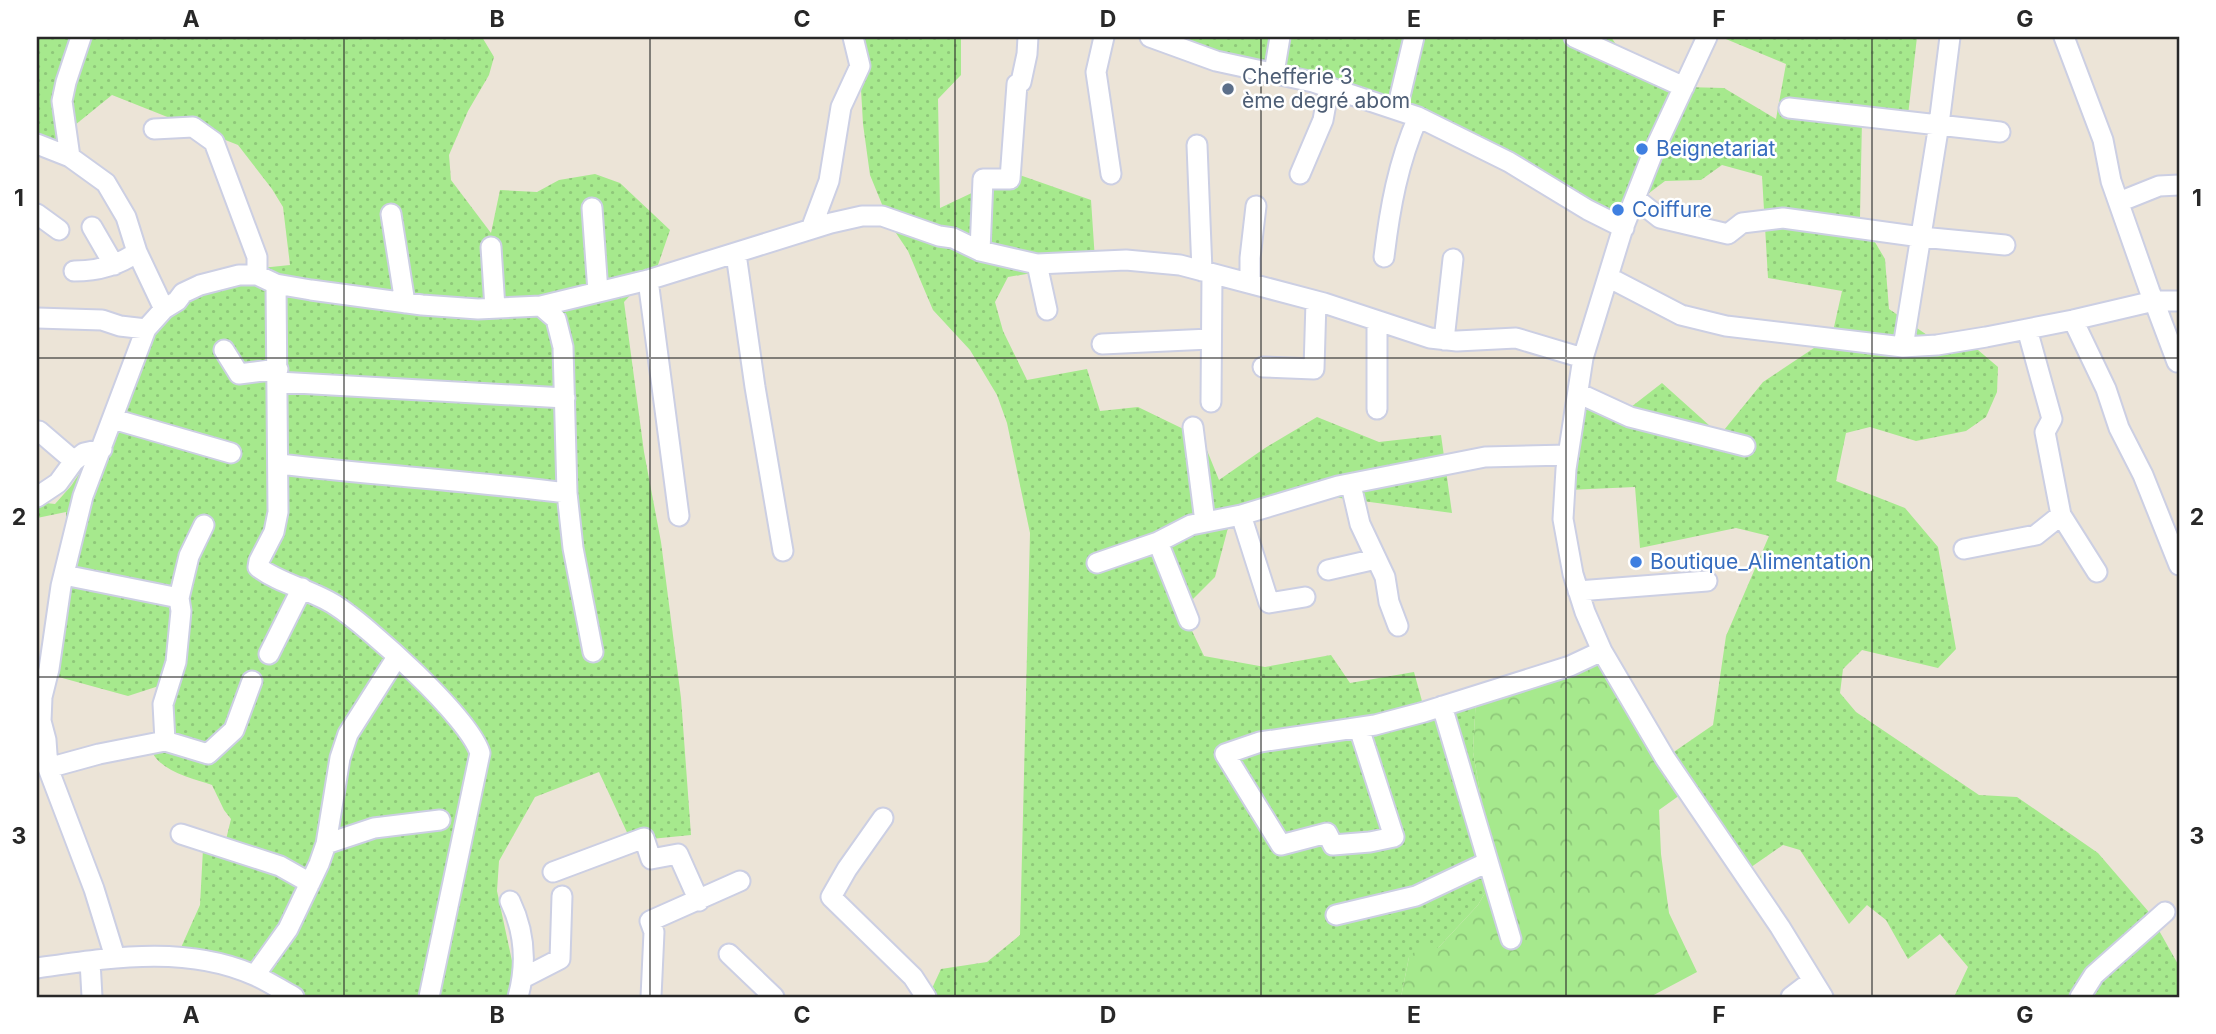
<svg xmlns="http://www.w3.org/2000/svg" width="2216" height="1034" font-family="Inter,sans-serif">
	<style>
		.grass { fill: url(#grass-dots) }
		.forest { fill: url(#forest-crowns) }
		.lines { fill: none; stroke-linecap: round; stroke-linejoin: round }
		.minor-casing { stroke: #cccfe3; stroke-width: 23 }
		.minor { stroke: #fff; stroke-width: 19 }
		.grid { fill: none; stroke: #282828; stroke-width: 2; stroke-opacity: 0.55 }
		.service-dot { fill: #5c6f8a; stroke: #fff; stroke-width: 2.5 }
		.shop-dot { fill: #3f7fe0; stroke: #fff; stroke-width: 2.5 }
		.labels { text-anchor: middle; stroke-width: 5; stroke-linejoin: round; paint-order: stroke }
		.service-label { font-size: 21px; fill: #4e5e75; stroke: #fff; text-anchor: start }
		.shop-label { font-size: 21px; fill: #366cbe; stroke: #fff; text-anchor: start }
		.neatline { fill: none; stroke: #282828; stroke-width: 2.5 }
		.grid-label { font-size: 23px; text-anchor: middle; font-weight: bold; fill: #282828 }
	</style>
	<defs>
		<pattern id="grass-dots" width="8" height="8" patternUnits="userSpaceOnUse" patternTransform="scale(1.75)"><rect width="8" height="8" fill="#a6e98d"/><path d="M2 2h.1M6 6h.1" fill="none" stroke="#8fc87a" stroke-width="1.8" stroke-linecap="round"/></pattern>
		<pattern id="forest-crowns" width="20" height="18" patternUnits="userSpaceOnUse" patternTransform="scale(1.75)"><rect width="20" height="18" fill="#a6e98d"/><path d="M2 6a3 3 0 1 1 6 0M12 15a3 3 0 1 1 6 0" fill="none" stroke="#8fc87a"/></pattern>
	</defs>
	<rect width="100%" height="100%" fill="#ece4d7"/>
	<path class="grass" d="M37,37H482L494,57L489,75L468,111L449,155L451,180L491,233L500,190L537,192L559,180L595,174L620,183L670,230L658,265L624,302L644,452L661,542L670,612L681,698L691,835L631,841L599,772L535,797L499,861L497,891L518,989L515,997H302L179,952L200,905L203,849L223,852L231,819L224,810L212,785C192,778 165,773 153,754L165,684L128,696L55,676L52,669L68,611L66,512L37,518V502L55,504L71,486L98,446L145,317L206,274L290,265L283,207L272,189L238,145L112,95L59,138L37,149Z
		M858,37H961V75L938,99L940,208L1014,173L1091,200L1095,260L1074,266L1008,277L995,302L1003,331L1027,380L1087,369L1100,411L1138,407L1202,438L1219,480L1265,448L1317,417L1379,442L1441,435L1452,513L1325,496L1229,524L1215,577L1182,610L1204,656L1265,667L1331,655L1350,683L1414,672L1425,712L1476,696L1473,752L1485,820V893L1478,905L1438,948L1409,957L1401,997H928L941,969L987,962L1020,935L1030,533L1007,423L997,395L970,350L933,310L908,251L890,224L870,175L863,124Z
		M1170,37H1611L1621,52L1684,87L1724,88L1776,119L1786,64L1721,37H1917L1907,124L1862,120L1860,217L1885,259L1889,309L1930,337L1978,350L1998,367L1997,392L1986,417L1966,431L1916,441L1870,427L1846,433L1836,481L1905,508L1938,547L1956,649L1938,668L1862,650L1843,669L1840,693L1856,712L1979,795L2017,797L2098,853L2148,911L2179,966V997H1954L1968,967L1940,934L1908,959L1886,920L1867,905L1849,924L1800,850L1783,845L1744,872L1665,758L1713,725L1726,636L1769,536L1736,528L1640,548L1635,487L1568,490L1578,393L1631,407L1662,383L1720,435L1763,382L1832,336L1842,291L1768,278L1762,176L1722,165L1701,180L1665,181L1636,203L1622,231L1544,179L1363,101Z"/>
	<path class="forest" d="M1602,651L1687,790L1659,810L1661,854L1669,913L1697,972L1650,997H1401L1409,957L1424,943L1438,948L1478,905L1485,893V820L1473,752L1476,696Z"/>
	<g class="lines">
		<g class="minor-casing">
			<path id="minor" d="M81,37L66,82L62,101L70,157L106,183L126,217L137,252L164,309
				M1104,37L1096,72L1111,174
				M1150,37L1216,61L1313,82L1418,117L1509,162L1588,210L1624,228
				M1574,37L1684,87
				M1707,37L1652,155L1622,231L1583,358L1566,469L1563,519L1573,574L1585,612L1602,651L1665,758L1780,927L1823,997
				M2064,37L2103,140L2111,181L2150,292L2154,301H2179
				M1274,73L1280,37
				M1789,108L2000,132
				M1397,109L1414,37
				M154,129L193,127L214,142L257,257V275
				M37,144L70,157
				M1197,145L1202,271
				M1300,174L1323,120L1329,87
				M1636,199L1660,218L1728,234L1742,223L1783,218L1921,237L2005,245
				M2119,202L2159,186L2179,185
				M592,208L598,292
				M37,214L59,230
				M391,214L405,303
				M92,227L114,265
				M811,229L829,181L841,107L860,66L853,37
				M491,247L495,308
				M980,251L983,179H1010L1017,84L1021,82L1027,54L1028,37
				M736,254L755,387L783,551
				M1384,257C1390,207 1398,163 1418,117
				M1037,264L1047,310
				M74,271C98,271 118,266 137,252
				M1608,277L1681,315L1726,326L1903,347L1937,345L1986,337L2073,320L2154,301L2177,362
				M648,280L679,516
				M1250,283V258L1256,206
				M276,284L278,512L274,532L259,561L258,567C278,583 312,590 335,605C368,626 469,717 480,753L429,997
				M541,306L556,319L563,347L567,493L573,548L593,652
				M37,318L102,320L120,326L146,329
				M2073,320L2106,389L2119,428L2143,475L2179,565
				M1377,321V409
				M2027,329L2052,419L2045,432L2061,515L2097,572
				M1444,340L1453,259
				M1102,344L1210,339
				M1903,347L1939,124L1950,37
				M224,350L239,374L278,369
				M1263,367L1314,369L1316,301
				M278,382L565,398
				M1578,393L1630,417L1745,446
				M1211,402L1212,274
				M113,419L231,453
				M1193,427L1205,522
				M39,431L74,461
				M279,464C375,475 471,481 567,493
				M1351,485L1360,524L1385,577L1389,602L1398,626
				M37,497L58,483L74,461L84,453L102,449
				M1241,515L1269,603L1305,597
				M1158,542L1189,620
				M1964,549L2036,535L2061,515
				M1097,563L1158,542L1191,525L1241,515L1338,486L1485,457L1568,455
				M1328,570L1376,559
				M64,575L179,598
				M1578,591L1707,581
				M269,654L302,588
				M1442,706L1511,939
				M1359,728L1394,837L1370,842L1333,845L1327,833L1281,845L1225,754L1260,742L1375,725L1424,712L1570,666L1602,651
				M165,741L163,704L176,662L181,611L179,598L189,556L204,525
				M48,768L99,754L165,741L208,754L234,730L252,681
				M883,818L847,869L831,897L913,977L926,997
				M181,834L280,866L310,883
				M326,844L374,828L440,820
				M553,872L644,838L651,859L678,854L699,901
				M510,901C525,932 527,964 518,997
				M1336,915L1416,896L1488,862
				M729,954L774,997
				M115,957L94,889L48,768L46,740L41,721L42,697L49,669L61,586L83,496L146,329L164,309L177,301L183,293L200,285L239,275H257L276,284L311,290L422,305L478,309L541,306L648,280L831,223L862,216H882L939,236L953,238L980,251L1037,264L1126,260L1180,265L1324,303L1430,338L1457,341L1516,338L1583,358
				M90,961L92,997
				M37,968C108,958 187,944 256,976C269,982 281,990 294,997
				M255,975L288,929L319,864L326,844L340,758L348,734L397,657
				M523,978L560,959L562,896
				M651,997L654,932L650,921L740,881
				M1791,997L1812,981
				M2080,997L2094,975L2165,912"/>
		</g>
		<use href="#minor" class="minor"/>
	</g>
	<path class="grid" d="M344,37V997M650,37V997M955,37V997M1261,37V997M1566,37V997M1872,37V997M37,358H2179M37,677H2179"/>
	<circle class="service-dot" cx="1228" cy="89" r="7"/>
	<g class="shop-dot">
		<circle cx="1642" cy="149" r="7"/>
		<circle cx="1618" cy="210" r="7"/>
		<circle cx="1636" cy="562" r="7"/>
	</g>
	<g class="labels">
		<g class="service-label">
			<text x="1242" y="84">Chefferie 3<tspan x="1242" dy="24">ème degré abom</tspan></text>
		</g>
		<g class="shop-label">
			<text x="1656" y="156">Beignetariat</text>
			<text x="1632" y="217">Coiffure</text>
			<text x="1650" y="569">Boutique_Alimentation</text>
		</g>
	</g>
	<rect width="2216" height="1034" fill="none" stroke="#ffffff" stroke-width="77"/>
	<rect x="38" y="38" width="2140" height="958" class="neatline"/>
	<g class="grid-label">
		<text x="191" y="27">A</text>
		<text x="497" y="27">B</text>
		<text x="802" y="27">C</text>
		<text x="1108" y="27">D</text>
		<text x="1414" y="27">E</text>
		<text x="1719" y="27">F</text>
		<text x="2025" y="27">G</text>
		<text x="19" y="206">1</text>
		<text x="2197" y="206">1</text>
		<text x="19" y="525">2</text>
		<text x="2197" y="525">2</text>
		<text x="19" y="844">3</text>
		<text x="2197" y="844">3</text>
		<text x="191" y="1023">A</text>
		<text x="497" y="1023">B</text>
		<text x="802" y="1023">C</text>
		<text x="1108" y="1023">D</text>
		<text x="1414" y="1023">E</text>
		<text x="1719" y="1023">F</text>
		<text x="2025" y="1023">G</text>
	</g>
</svg>
